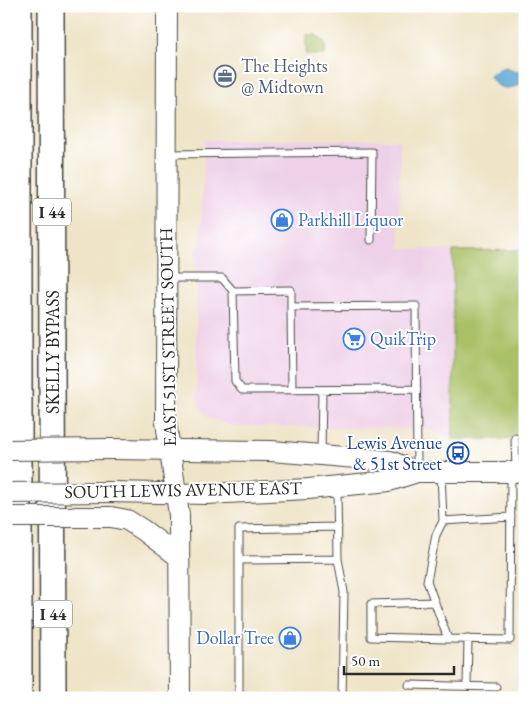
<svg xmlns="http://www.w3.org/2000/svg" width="531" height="704" font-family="'EB Garamond',serif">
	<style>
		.built { fill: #eed0e8 }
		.green { fill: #a9c065; stroke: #6a7648 }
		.water { fill: #5da8d5; stroke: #446a80 }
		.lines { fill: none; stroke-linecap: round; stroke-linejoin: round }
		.lane-casing { stroke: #484743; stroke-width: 9 }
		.secondary-casing { stroke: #484743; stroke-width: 22 }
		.highway-casing { stroke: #484743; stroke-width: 28 }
		.lane { stroke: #fff; stroke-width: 7 }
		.secondary { stroke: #fff; stroke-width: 20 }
		.highway { stroke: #fff; stroke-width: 25 }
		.secondary-bridge-casing { stroke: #484743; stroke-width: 22; stroke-linecap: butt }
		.secondary-bridge { stroke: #fff; stroke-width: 20 }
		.labels { text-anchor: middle; stroke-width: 4; stroke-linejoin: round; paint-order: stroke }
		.shield { fill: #fff; stroke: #6b6b6b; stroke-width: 1 }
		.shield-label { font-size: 16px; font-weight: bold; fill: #2b2b2b }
		.service-label { font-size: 18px; fill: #4e5e75; stroke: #fff; text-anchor: start }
		.shop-label { font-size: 18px; fill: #366cbe; stroke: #fff; text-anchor: start }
		.street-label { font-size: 18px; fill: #2b2b2b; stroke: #fff }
		.transit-label { font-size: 18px; fill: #164399; stroke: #fff; text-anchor: end }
	</style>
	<rect width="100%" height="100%" fill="#fff"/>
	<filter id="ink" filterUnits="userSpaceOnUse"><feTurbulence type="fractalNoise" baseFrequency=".02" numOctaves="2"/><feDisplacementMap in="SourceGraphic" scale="10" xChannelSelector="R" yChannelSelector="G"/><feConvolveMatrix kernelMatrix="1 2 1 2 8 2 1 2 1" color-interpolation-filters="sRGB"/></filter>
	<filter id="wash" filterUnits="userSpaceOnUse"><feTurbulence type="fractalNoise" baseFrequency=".0096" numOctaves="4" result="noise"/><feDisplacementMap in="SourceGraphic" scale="20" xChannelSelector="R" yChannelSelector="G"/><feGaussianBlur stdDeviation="1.12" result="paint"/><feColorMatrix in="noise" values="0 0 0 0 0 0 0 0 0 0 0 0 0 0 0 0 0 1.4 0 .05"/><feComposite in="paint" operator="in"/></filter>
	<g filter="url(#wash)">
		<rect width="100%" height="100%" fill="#efe4c8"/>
		<path class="built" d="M205,140H400V248L453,251V439L427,429L232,426L207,417L200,407L197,396L196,250L200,249Z"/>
		<path class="green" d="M306,35H316L325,43V55H306Z
			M525,250V439H453V251Z"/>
		<path class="water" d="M506,67L515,72L521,71L524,72L525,82C516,88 500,92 494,81L491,79L490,76L491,74H494L499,69Z"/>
	</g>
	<g filter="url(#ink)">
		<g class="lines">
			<g class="lane-casing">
				<path id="lane" d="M167,154L372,152L371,240
					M168,278H222L233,291L291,290V307L416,306L417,469
					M233,291L235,381L242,390L417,389
					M291,307L292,390
					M515,438L516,471
					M321,454L322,390
					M441,472L443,521L436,535L427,581L448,639L510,640L511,474
					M337,489L338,559L344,592L342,698
					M443,521L511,517
					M239,560L338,559
					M435,602L371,604V637L448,639
					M409,685L496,687
					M467,686L468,639
					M239,698V529L338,527"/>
			</g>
			<g class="secondary-casing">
				<path id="secondary" d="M167,6L166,422L179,515L180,698
					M110,449L271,451L321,455L390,461L417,472
					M110,492L206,494L269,491L308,489L389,481L417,472H525
					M111,517L127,520L143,530L179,557"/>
			</g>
			<g class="highway-casing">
				<path id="highway" d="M19,6V698
					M51,6L53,698"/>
			</g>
			<use href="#lane" class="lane"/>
			<use href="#secondary" class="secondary"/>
			<use href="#highway" class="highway"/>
			<g class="secondary-bridge-casing">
				<path id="secondary-bridge" d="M6,450L110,449
					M6,493L110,492
					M6,517H111"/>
			</g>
			<use href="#secondary-bridge" class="secondary-bridge"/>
		</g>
	</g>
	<defs>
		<g id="office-ring" transform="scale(1.125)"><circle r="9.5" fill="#fff" stroke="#5c6f8a" stroke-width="1.5"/><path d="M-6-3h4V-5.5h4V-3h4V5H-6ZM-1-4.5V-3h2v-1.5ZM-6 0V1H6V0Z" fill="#5c6f8a"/></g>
		<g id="shop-ring" transform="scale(1.125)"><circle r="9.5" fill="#fff" stroke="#3f7fe0" stroke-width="1.5"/><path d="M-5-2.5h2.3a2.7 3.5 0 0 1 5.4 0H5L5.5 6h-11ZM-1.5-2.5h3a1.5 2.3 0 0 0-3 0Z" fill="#3f7fe0"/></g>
		<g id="supermarket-ring" transform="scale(1.125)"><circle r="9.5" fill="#fff" stroke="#3f7fe0" stroke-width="1.5"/><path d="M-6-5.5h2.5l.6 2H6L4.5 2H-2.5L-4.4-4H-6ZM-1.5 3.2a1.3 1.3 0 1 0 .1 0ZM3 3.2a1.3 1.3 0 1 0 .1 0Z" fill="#3f7fe0"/></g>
		<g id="bus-ring" transform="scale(1.125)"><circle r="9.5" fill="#fff" stroke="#1a4fb4" stroke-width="1.5"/><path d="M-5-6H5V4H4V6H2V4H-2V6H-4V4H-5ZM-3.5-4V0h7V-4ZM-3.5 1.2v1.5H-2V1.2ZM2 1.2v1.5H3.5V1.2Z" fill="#1a4fb4"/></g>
	</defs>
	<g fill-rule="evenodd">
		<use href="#office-ring" x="225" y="76"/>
		<use href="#shop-ring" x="282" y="220"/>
		<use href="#supermarket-ring" x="354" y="339"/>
		<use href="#bus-ring" x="458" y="453"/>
		<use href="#shop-ring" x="290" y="638"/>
	</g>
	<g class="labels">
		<g class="shield">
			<rect x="33" y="198.5" width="38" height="27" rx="4"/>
			<rect x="34" y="600.5" width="38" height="27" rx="4"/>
		</g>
		<g class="shield-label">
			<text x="52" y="218">I 44</text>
			<text x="53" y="620">I 44</text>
		</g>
		<g class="service-label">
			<text x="241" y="72">The Heights<tspan x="241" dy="21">@ Midtown</tspan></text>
		</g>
		<g class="shop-label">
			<text x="298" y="226">Parkhill Liquor</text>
			<text x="370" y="345">QuikTrip</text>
			<text x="274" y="644" text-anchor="end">Dollar Tree</text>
		</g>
		<g class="street-label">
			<text transform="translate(168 337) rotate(-91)" y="6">EAST 51ST STREET SOUTH</text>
			<text transform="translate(53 352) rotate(-90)" y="6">SKELLY BYPASS</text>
			<text transform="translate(183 490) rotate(-1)" y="6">SOUTH LEWIS AVENUE EAST</text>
		</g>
		<g class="transit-label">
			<text x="442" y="449">Lewis Avenue<tspan x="442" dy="21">&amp; 51st Street</tspan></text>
		</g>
	</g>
	<rect width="531" height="704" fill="none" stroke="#fff" stroke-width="25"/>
	<path d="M344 666v8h110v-8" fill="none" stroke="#2b2b2b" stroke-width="2.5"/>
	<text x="351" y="666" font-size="15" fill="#2b2b2b" stroke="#ffffff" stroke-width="4" paint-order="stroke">50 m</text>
</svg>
